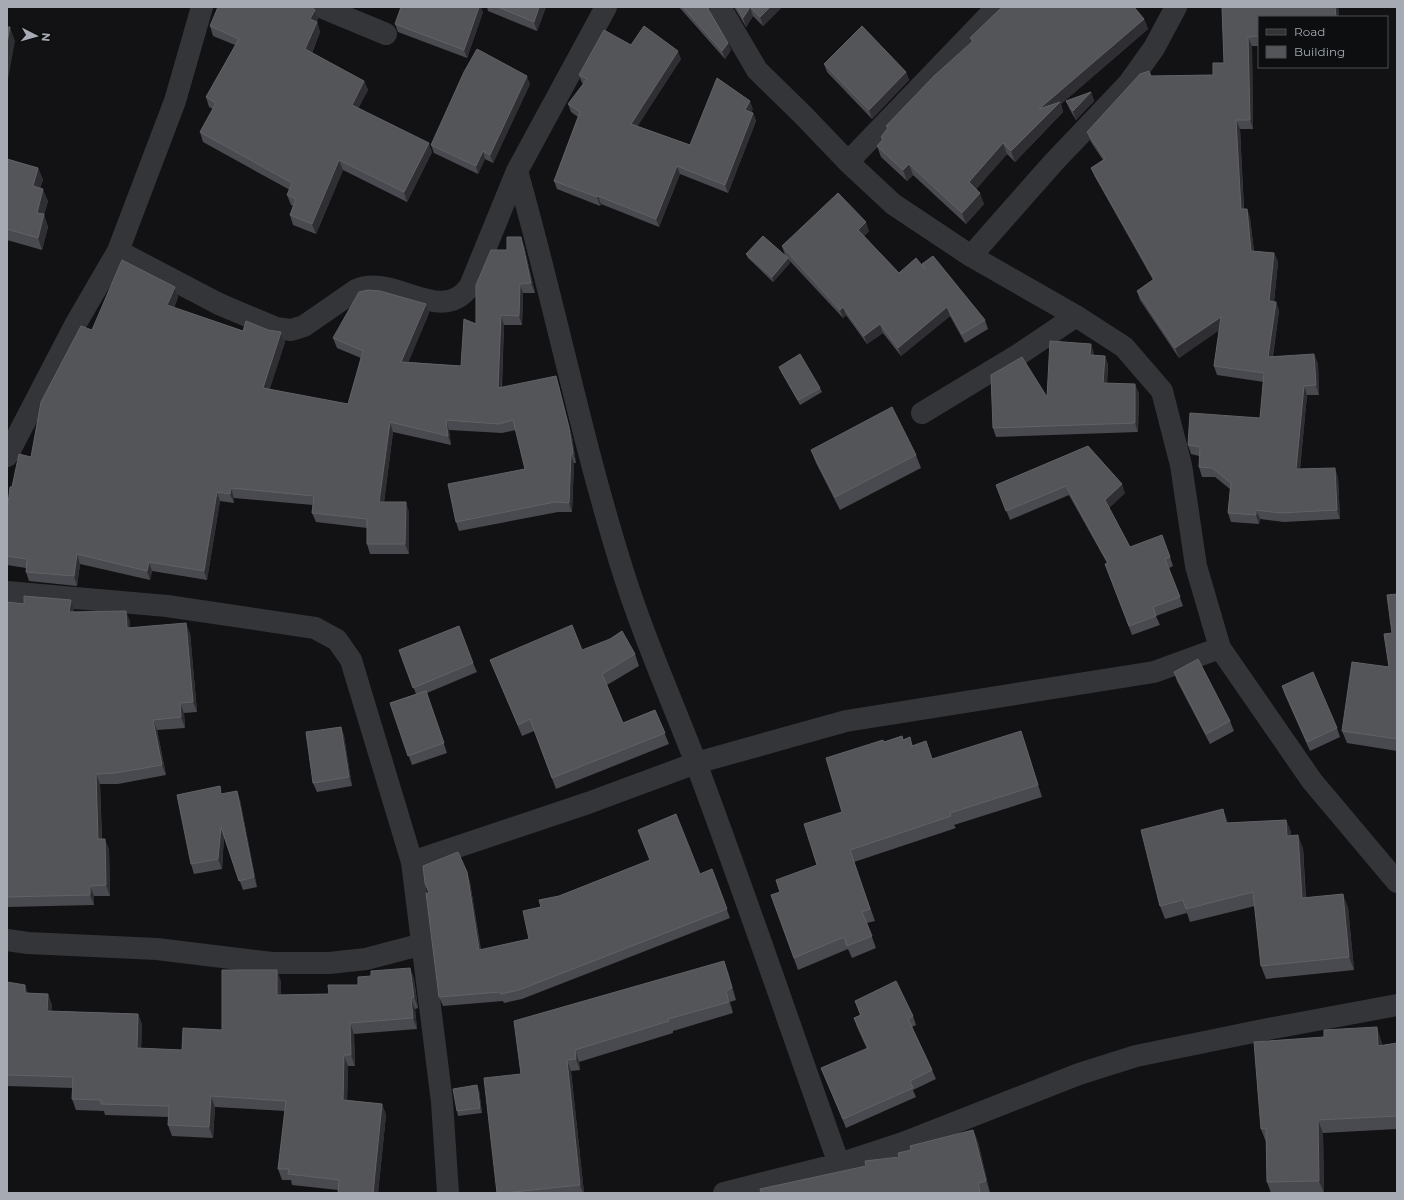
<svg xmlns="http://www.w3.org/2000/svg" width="1404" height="1200" font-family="Montserrat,sans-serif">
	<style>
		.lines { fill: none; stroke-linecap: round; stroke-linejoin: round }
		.minor { stroke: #343539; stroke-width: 22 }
		.wall { fill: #494a4f }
		.shaded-wall { fill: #2f2f33 }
		.building { fill: #535559; stroke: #606267 }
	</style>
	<rect width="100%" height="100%" fill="#121214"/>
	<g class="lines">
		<path class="minor" d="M321,7L386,34
			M720,7L757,70L804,116L848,162L893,204L971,256L1053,163L1129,83L1154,48L1176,7
			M848,162L997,7
			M517,171C554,301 580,433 620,562C641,631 670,696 696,763C746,896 791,1030 839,1164
			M118,251L219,304L276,328L291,330L304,326L356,290C394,273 441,327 470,286L517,171L606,7
			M971,256L1076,316L1124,347L1162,391L1181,465L1196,566L1220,648L1312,781L1397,882
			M922,413L1018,355L1076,316
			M7,456L75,325L118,251L175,101L202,7
			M7,592L167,606L315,628L337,640L351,660L412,862L442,1102L448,1193
			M412,862L588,803L696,763L846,721L1154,672L1220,648
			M7,940L28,943L157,949L272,963H329L366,959L423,944
			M724,1193L839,1164L903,1143L1079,1074L1136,1056L1268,1029L1397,1005"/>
	</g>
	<path class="wall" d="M487,7H546L537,31L488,11Z
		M679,7H709V10L728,43L731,50L725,59Z
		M734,7H782L763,26L753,16L746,27Z
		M1222,7H1338L1339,17H1259V46H1252L1253,129H1240L1244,209H1247L1250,218L1254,251L1274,253L1278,262L1274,302H1276L1279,311L1273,356L1318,363L1319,395H1307L1300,469L1338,477L1340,519L1284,522L1260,519L1259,524L1231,522L1228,513L1230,489L1215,477H1202L1199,467V456L1191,454L1188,445L1260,418L1264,382L1217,375L1214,366L1219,330L1179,358L1140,300L1137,291L1153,280L1095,177L1091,168L1103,160L1091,142L1087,132L1151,76L1213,75L1224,63Z
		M315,10L318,19L317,22L320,32L312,53L364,81L368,90L358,108L432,152L407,202L343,170L316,234L293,225L290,215L293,206L291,205L287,195L290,190L203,142L200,132L213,109L209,107L206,97L235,45L213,36L210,26Z
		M483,12L467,58L398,32L395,24Z
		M1144,19L1148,29L1061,104L1063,112L1015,162L1007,154L976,189L984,204L966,224L913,175L907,181L881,157L877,146L882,140L881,137L887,129L886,126L972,42L970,38Z
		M631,45L681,59L637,126L690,145L753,109L751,112L753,113L756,121L728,193L680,174L659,227L601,204L600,206L557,189L554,181L578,117L571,112L568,104L584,84L582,83L579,75Z
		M824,64L906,72L909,80L872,119L827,72Z
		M530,84L493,163L485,159L478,174L434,153L431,145Z
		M1091,92L1094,101L1076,120L1070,110L1066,101Z
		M7,159L38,168L43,180L40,188L48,201L44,215L48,227L42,250L7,240Z
		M869,231L864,236L899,273L923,267L922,264L985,320L988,329L965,343L950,316L901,356L883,333L867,344L846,315L843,318L788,259L790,263L773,282L748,258L746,254L787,258L785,255L782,246Z
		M524,246L535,293H523L522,325H504L502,387L559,386L572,437L576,463H574L572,512H558L459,531L456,522L525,469L516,430L502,433L449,430L451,445L393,432L384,502L409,512V554H370L367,544V528L316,522L312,513L313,505L234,498V503L220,501L207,580L152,571L150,580L80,564L77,586L29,581L26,572V568L7,565V512L12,487L31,457L92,330L175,287L178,297L174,308L243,331L268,330L281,332L285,342L269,390L348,404L361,358L337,348L333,338L426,304L429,313L408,362L461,366L476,324L507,250Z
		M1094,353V356H1105L1108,365L1107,384L1139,393L1138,432L996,437L993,428L1047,397Z
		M779,367L820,388L822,392L800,405L781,372Z
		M1088,446L1125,493L1109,508L1130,547L1170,557L1173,566L1169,568L1183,606L1156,616L1160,625L1132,635L1105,564L1107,563L1069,495L1010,520L996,485Z
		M811,450L916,455L921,468L840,510L816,463Z
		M1397,594V751L1347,743L1342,731L1389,667L1392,633Z
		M71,600L74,612L130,621V628L190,633L197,712L184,713L185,728L157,730L166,775L118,784H100L102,839L109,849L110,896H94V905L7,907V602L24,604Z
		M399,650L473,663L477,672L427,693L447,753L412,765L390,703L416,694Z
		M582,650L635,654L639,666L607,685L623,723L655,710L669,744L556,789L534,731L522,736L495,671L490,660Z
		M1174,672L1230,721L1234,731L1210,744L1177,681Z
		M1282,686L1337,728L1340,737L1310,751L1285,695Z
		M341,727L344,736L352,786L317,792L313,783Z
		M903,740L913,745L932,759L1025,743L1042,797L954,825L956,828L854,862L875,921L867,923L876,948L852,958L848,949L798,970L771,895L780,892L817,865L842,812L884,742Z
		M222,794L240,800L257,887L243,890L224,837L222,869L194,874L191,864Z
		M1286,820L1291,832V835L1303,848L1306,898L1348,907L1354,970L1266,979L1261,966L1255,906L1190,922L1187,913L1165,919L1160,906L1228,823Z
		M638,830L700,874L712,869L730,918L522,999L504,1003L503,1001L443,1006L439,997L429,893L467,872L470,882L481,950L529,939L541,907L559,896L650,860Z
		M410,968L414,979L418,1008L415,1009L417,1029L354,1034L355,1066H348L347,1100L382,1104L386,1115L378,1193H338V1190L292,1185L291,1180H282L278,1169L285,1111L215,1107L213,1138L172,1136L168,1125V1117L105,1115L104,1111L76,1110L72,1099L73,1088L7,1086V982L52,1005L51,1011L138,1014L142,1025L141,1048L182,1050L222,1030L281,981V995L329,994L358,985L371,976Z
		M728,972L736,1000L730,1002L733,1013L673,1031V1033L579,1062L580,1070L571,1071L584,1193H497L521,1074Z
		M855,1001L913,1016L916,1025L912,1027L932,1070L936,1079L913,1090L916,1097L846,1128L821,1068L867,1049L857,1027L854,1018L860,1015Z
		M1381,1040L1382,1046L1397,1043V1129L1323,1133L1324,1193H1271L1267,1182L1266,1142L1261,1129Z
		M479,1090L482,1113L458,1116L457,1111Z
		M973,1130L978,1142L990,1193H761L866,1166L899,1157L911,1150Z"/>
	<path class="shaded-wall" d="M479,7H481L483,12L467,58L464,50Z
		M539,7H546L537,31L534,22Z
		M750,7L753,16L746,27L743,18Z
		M770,7H782L763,26L760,17Z
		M1335,7H1338L1339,17H1336Z
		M315,10L318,19L314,29L310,19Z
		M1144,19L1148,29L1061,104L1063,112L1015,162L1011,151L1039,109Z
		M317,22L320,32L309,59L305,49Z
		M10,27L15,41L7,85V43Z
		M1248,37L1252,46L1253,129L1250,120Z
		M728,43L731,50L725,59L722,51Z
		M678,51L681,59L634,132L631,124Z
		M906,72L909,80L872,119L869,110Z
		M527,76L530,84L493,163L490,155Z
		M364,81L368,90L355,115L352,105Z
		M1091,92L1094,101L1076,120L1073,111Z
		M750,101L753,109L748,118L745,110Z
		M753,113L756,121L728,193L725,185Z
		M1236,120L1240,129L1244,219L1241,209Z
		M429,143L432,152L407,202L404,192Z
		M1003,143L1007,154L973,193L969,182Z
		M483,151L485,159L478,174L476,166Z
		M339,160L343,170L316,234L312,224Z
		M909,164L913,175L907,181L903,170Z
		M677,166L680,174L659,227L656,219Z
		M38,168L43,180L37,198L33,186Z
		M43,189L48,201L44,215L48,227L42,250L38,238L37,213Z
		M980,193L984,204L966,224L962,213Z
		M598,196L601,204L600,206L597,197Z
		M1247,209L1250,218L1255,260L1251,251Z
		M866,222L869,231L861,238L858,230Z
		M521,237L524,246L535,293L531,283Z
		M1274,253L1278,262L1273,310L1269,301Z
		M788,258L790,263L773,282L772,277Z
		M520,284L523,293L522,325L519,316Z
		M175,287L178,297L171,315L167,305Z
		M1276,302L1279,311L1271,366L1268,357Z
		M426,304L429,313L405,371L401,362Z
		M843,307L846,315L843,318L840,310Z
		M947,307L950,316L901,356L898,348Z
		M501,315L504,325L501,397L498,388Z
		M1221,317L1224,327L1179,358L1175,348Z
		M880,324L883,333L867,344L864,336Z
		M281,332L285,342L267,398L263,388Z
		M1091,344L1094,353L1093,364L1090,355Z
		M1314,354L1318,363L1319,395L1316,385Z
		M1105,356L1108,365L1106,392L1103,383Z
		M556,376L559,386L572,437L576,463L573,453Z
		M1135,384L1139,393L1138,432L1135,423Z
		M1304,386L1307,395L1299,479L1296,469Z
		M446,420L449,430L451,445L448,436Z
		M390,422L393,432L383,512L379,502Z
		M571,454L574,463L572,512L569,503Z
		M1335,468L1338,477L1340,519L1337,510Z
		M1122,484L1125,493L1108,509L1105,500Z
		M231,488L234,498V503L230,494Z
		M217,492L220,501L207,580L204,571Z
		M406,502L409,512V554L405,544Z
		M1256,510L1260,519L1259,524L1256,515Z
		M77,554L80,564L77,586L74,576Z
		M149,562L152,571L150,580L147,571Z
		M71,600L74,610L73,622L69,612Z
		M126,611L130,621V638L127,628Z
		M186,623L190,633L197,712L193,702Z
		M180,703L184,713L185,728L181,717Z
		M153,720L157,730L166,775L162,765Z
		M341,727L344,736L352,786L349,777Z
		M1021,731L1025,743L1042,797L1038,785Z
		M96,774L100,784L102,849L98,839Z
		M237,791L240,800L257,887L254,877Z
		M1223,809L1228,822L1231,835L1226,823Z
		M1286,820L1291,832L1292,848L1287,836Z
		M221,827L224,836L222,869L218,859Z
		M1298,835L1303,848L1306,911L1302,898Z
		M105,839L109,849L110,896L106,885Z
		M467,872L470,882L482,959L479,950Z
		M90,886L94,896V905L90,895Z
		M1343,894L1348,907L1354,970L1349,957Z
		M724,961L728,972L736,1000L732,988Z
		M410,968L414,979L418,1008L414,997Z
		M277,970L281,981V1006L277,995Z
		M25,985L29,996L25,993Z
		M726,991L730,1002L733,1013L729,1002Z
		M48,994L52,1005L51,1022L47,1011Z
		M411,998L415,1009L417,1029L413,1018Z
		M138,1014L142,1025L141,1059L137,1048Z
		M350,1023L354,1034L355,1066L351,1055Z
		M1377,1027L1381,1040L1383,1059L1378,1046Z
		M575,1050L579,1062L580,1070L576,1059Z
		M344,1055L348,1066L347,1111L343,1100Z
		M567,1060L571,1071L584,1193H583L580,1185Z
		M477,1085L479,1090L482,1113L480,1108Z
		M211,1096L215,1107L213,1138L209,1127Z
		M382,1104L386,1115L378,1193H373Z
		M1318,1120L1323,1133L1324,1193L1319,1181Z
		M973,1130L978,1142L990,1193L986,1181Z"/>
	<path class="building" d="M218,7H311L315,10L310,19L317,22L305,49L364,81L352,105L429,143L404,192L339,160L312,224L290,215L296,199L287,195L292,183L200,132L216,103L206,97L239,39L210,26Z
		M401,7H479L464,50L395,24Z
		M498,7H539L534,22Z
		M683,7H707L728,43L722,51Z
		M737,7H770L760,17L750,7L743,18Z
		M1002,7H1134L1144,19L1039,109L1060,102L1011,151L1003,143L969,182L980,193L962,213L909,164L903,170L877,146L883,139L881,137L888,128L886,126L934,76L973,41L970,38Z
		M1222,7H1335L1336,17H1259V36L1248,37L1250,120H1236L1241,209H1247L1251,251L1274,253L1269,301L1276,302L1268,357L1314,354L1316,385L1304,386L1296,469L1335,468L1337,510L1280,513L1256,510V515L1228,513L1231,483L1212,468L1199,467L1200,447L1188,445L1190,413L1260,418L1264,373L1214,366L1221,317L1175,348L1137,291L1154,279L1091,168L1105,159L1087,132L1140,74L1149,71L1151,76L1213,75V63H1224Z
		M644,26L678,51L631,124L690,145L717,78L750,101L745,110L753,113L725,185L677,166L656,219L598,196L597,197L554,181L580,112L568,104L587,79L579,75L604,30L631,45Z
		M862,26L906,72L869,110L824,64Z
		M7,27H10L7,43Z
		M477,49L527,76L490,155L483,151L476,166L431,145L464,72Z
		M1091,92L1073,111L1066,101Z
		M7,159L38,168L33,186L43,189L37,213L44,214L38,238L7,229Z
		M838,193L866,222L858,230L899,273L916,258L925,269L922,264L933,256L985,320L962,334L947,307L898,348L880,324L864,336L843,307L840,310L782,246Z
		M763,236L788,258L772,277L746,254Z
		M507,237H521L531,283L520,284L519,316L501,315L498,388L556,376L569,428L573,453L571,454L569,503L555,502L456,522L448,484L525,469L513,420L499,424L446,420L448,436L390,422L379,502H406L405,544H367V519L312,513L314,496L231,488L230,494L217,492L204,571L149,562L147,571L77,554L74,576L26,572L27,559L7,556V512L10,487H12L19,454L31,457L41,402L81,326L92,330L122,260L175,287L167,305L243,331L246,321L268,330L281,332L263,388L348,404L363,351L333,338L359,292L368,290L380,291L426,304L401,362L461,366L464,319L476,324V285L491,250H507Z
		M1050,341L1091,344L1090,355L1105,356L1103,383L1135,384V423L993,428L991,375L1022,357L1047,397Z
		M800,354L820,388L798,400L779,367Z
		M892,407L916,455L835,497L811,450Z
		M1088,446L1122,484L1105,500L1130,547L1162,535L1170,557L1165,559L1180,597L1153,607L1156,616L1129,626L1105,564L1108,563L1066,486L1006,511L996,485Z
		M1397,594V739L1342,731L1352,662L1389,667L1384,634L1392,633L1387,595Z
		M24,596L71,600L69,612L126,611L127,628L186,623L193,702L180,703L181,717L153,720L162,765L115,773L96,774L98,839H105L106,885L90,886V895L7,897V602L24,604Z
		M572,625L582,650L610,639L622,631L635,654L602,674L623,723L655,710L665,733L552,778L530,719L518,725L490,660Z
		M459,626L473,663L413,688L399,650Z
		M1198,659L1230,721L1206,734L1174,672Z
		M1313,672L1337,728L1307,742L1282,686Z
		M426,691L444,743L408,756L390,703Z
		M341,727L349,777L313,783L306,732Z
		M1021,731L1038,785L950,813L951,816L850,850L870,909L862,912L872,936L847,946L844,937L794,958L771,895L780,892L776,880L817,865L804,824L842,812L826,758L883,740L884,742L902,736L903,740L910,737L912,746L926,741L932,759Z
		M220,786L221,794L237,791L254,877L239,881L221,827L218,859L191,864L177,795Z
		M1223,809L1226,823L1286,820L1287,836L1298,835L1302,898L1343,894L1349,957L1261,966L1253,892L1186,909L1183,900L1160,906L1141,830Z
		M676,814L700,874L712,869L727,909L519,990L501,994L500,992L439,997L426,893H429L425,883L423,866L458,852L467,872L479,950L529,939L523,911L541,907L539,900L559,896L650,860L638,830Z
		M724,961L732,988L726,991L729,1002L668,1019L669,1021L575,1050L576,1059L567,1060L580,1185L504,1193H497L484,1078L521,1074L514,1021Z
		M410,968L414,997L411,998L413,1018L350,1023L351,1055H344L343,1100L382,1104L373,1193H338L339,1180L288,1174L289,1169H278L286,1101L211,1096L209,1127L168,1125L169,1106L101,1104V1100L72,1099L73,1077L7,1075V982L25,985V993L48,994L47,1011L138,1014L137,1048L182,1050L183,1028L222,1030V970H277V995L329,994L328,985H358V977L371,976V971Z
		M896,981L913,1016L908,1019L932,1070L910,1081L913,1088L843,1119L821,1068L868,1048L854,1018L861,1015L855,1001Z
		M1377,1027L1378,1046L1397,1043V1116L1318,1120L1319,1181L1267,1182L1266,1128L1261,1129L1254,1042L1324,1037V1030Z
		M477,1085L480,1108L457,1111L453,1089Z
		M973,1130L986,1181L978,1183L980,1193H761L760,1189L866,1166L865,1161L899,1157L898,1153L911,1150L910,1146Z"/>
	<rect width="1404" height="1200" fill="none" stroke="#a5aab3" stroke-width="16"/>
	<rect x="1258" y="16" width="130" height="52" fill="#0d0e0f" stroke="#4a4c51"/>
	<rect x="1266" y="29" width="20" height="6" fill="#343539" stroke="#4a4c51"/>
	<text x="1294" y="36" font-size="12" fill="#a5aab3">Road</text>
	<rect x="1266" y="46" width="20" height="12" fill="#535559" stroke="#4a4c51"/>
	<text x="1294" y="56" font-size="12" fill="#a5aab3">Building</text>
	<g transform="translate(36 36) rotate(96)" stroke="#0d0e0f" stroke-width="3" paint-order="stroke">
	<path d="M0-3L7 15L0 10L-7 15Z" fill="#a5aab3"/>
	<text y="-6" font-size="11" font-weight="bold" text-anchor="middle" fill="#a5aab3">N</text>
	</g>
</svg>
